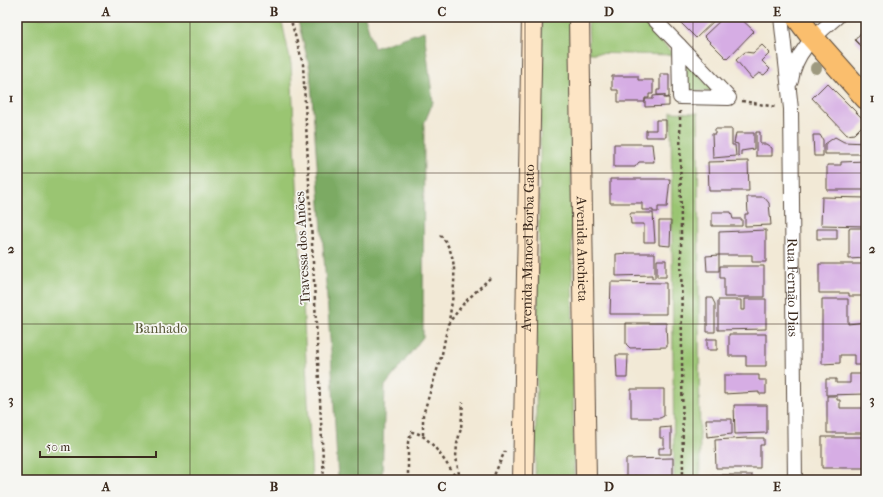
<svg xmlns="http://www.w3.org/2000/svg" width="883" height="497" font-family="'IM FELL French Canon',serif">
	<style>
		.green { fill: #9ac572; stroke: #6a7848 }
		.forest { fill: #7baa64; stroke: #5b6a41 }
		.building { fill: #d6ade4 }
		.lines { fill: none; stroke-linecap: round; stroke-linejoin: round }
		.minor-casing { stroke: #56473a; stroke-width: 16 }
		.secondary-casing { stroke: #56473a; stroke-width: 22 }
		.primary-casing { stroke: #56473a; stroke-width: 24 }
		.path { stroke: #56473a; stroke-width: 2.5; stroke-dasharray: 3 3; stroke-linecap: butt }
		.minor { stroke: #fff; stroke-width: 14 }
		.secondary { stroke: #fde5c5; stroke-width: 20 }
		.primary { stroke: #fabe6d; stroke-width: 22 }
		.tree { fill: #9d997f }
		.grid { fill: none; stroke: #3b2a1e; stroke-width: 1; stroke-opacity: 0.55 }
		.labels { text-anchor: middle; stroke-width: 3.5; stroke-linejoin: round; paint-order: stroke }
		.street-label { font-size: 14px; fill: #3b2a1e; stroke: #f6f6f2 }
		.park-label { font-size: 14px; fill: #585837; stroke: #f6f6f2 }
		.neatline { fill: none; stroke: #3b2a1e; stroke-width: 1.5 }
		.grid-label { font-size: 13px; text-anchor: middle; font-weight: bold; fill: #3b2a1e }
	</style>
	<rect width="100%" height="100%" fill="#f6f6f2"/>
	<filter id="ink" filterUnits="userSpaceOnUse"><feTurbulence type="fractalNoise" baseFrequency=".025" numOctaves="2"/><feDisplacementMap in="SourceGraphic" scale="8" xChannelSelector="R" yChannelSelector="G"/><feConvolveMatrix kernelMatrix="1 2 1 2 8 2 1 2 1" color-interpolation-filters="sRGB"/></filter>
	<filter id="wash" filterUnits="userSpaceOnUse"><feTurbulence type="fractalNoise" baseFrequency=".012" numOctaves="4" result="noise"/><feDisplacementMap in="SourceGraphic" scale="16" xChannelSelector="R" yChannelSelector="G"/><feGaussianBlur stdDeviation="0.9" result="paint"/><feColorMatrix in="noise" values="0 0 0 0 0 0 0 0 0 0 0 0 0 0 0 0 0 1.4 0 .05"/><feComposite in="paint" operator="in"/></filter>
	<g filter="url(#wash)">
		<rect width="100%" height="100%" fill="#f2e9d6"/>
		<path class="green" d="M17,17H281L291,64L312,480H17Z
			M542,17H570L574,480H535Z
			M588,17H638L674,55L589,53Z
			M686,61L713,91H686Z
			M671,112L698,113L700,480H674Z"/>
		<path class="forest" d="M297,17H365L374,48L424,31L433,102L424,124L423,337L385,386L382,480H338L331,352L310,69Z"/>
		<g id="blocks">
			<path class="building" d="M681,17H718L696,38L678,20Z
				M724,17H739L754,31L727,59L704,36Z
				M866,26V51L855,40Z
				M762,45L770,53L762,61L770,69L764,75L759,73L752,79L736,60L745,52L753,53Z
				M660,74H669V97L665,98V95H657V90H660Z
				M612,76H638V80H653V94H649V98H645V102H618V90H612Z
				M827,83L866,122L854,134L847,135L812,98Z
				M664,95V98H669V106L645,107V99H653V96Z
				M656,120H666V137H646V130H656Z
				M715,129H732V145H735L736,156L713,158L712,134H715Z
				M756,132H760V144H766L772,148V156H756Z
				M736,133H754V149L741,151V155L738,156V144L734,143Z
				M813,135H820L823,140V156H814Z
				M835,137L844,142L866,143V154H825V144Z
				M614,144H652L654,162H639L635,167H614Z
				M748,161L749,191H709L708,162Z
				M866,161V190H827V165H841V162Z
				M610,179H670L667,207H658V212H653V210H642V203H610Z
				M747,197H764L769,203L771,225L745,226V214H748Z
				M822,197L866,198V226L821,225Z
				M712,212H731L733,219H742V226H712Z
				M630,213H653L655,242H644V224H631Z
				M659,221H671L670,246L659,245Z
				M849,228H866V258L849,259Z
				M817,229H837V239H817Z
				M766,230V262H752V255H719V232Z
				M628,253H655V278H652V275L616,276V254Z
				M719,255V271H707L706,256Z
				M657,260H666V277H657Z
				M819,264H866V296H849V293H819Z
				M720,266H764V297H724V278H720Z
				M611,282L666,283V314H610Z
				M707,298H712L715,304V332H707Z
				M745,299H766V329L718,330V300H741V310H745Z
				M822,299H848V324L866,322V365H854V355H840V363L822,364Z
				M626,323H666L667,347L630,348L626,344Z
				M729,334H766V366H746V356H729Z
				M707,339H717V350H707Z
				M616,355H628L627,378H617Z
				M850,374H866V394L826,395V379H836V383H850Z
				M724,375H759V380H766V394H759V392L724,394Z
				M631,389H664V416L660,418H631Z
				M827,396H837V400H840V408H866V433H827Z
				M734,405H767V433L735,434Z
				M706,419H732V434L707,437Z
				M671,427V454H659V448H664V438H660V428Z
				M822,437H866L865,468H822Z
				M747,438H764V445H760V468H716L715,440Z
				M673,458V480H636V476H634V480H630V477L626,480V459Z
				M712,475H752V480H712Z"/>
		</g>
	</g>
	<g filter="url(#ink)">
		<use href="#blocks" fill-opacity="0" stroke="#56473a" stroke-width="1"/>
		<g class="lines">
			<g class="minor-casing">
				<g id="minor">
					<path d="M652,17L679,45"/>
					<path id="s1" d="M781,17L791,109L795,480"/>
					<path d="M679,45L729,98L680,97Z"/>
					<path d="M791,81C795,51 816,35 837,17"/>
				</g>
			</g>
			<g class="secondary-casing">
				<g id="secondary">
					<path id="s2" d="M579,17L586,480"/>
					<path id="s3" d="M523,480L532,17"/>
				</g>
			</g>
			<g class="primary-casing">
				<path id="primary" d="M797,17L812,37L866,98"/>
			</g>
			<path class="path" d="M290,17L303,64L324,480
				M742,101L776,107
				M680,111L683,480
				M440,235C462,257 453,293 449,321
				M423,435V415L442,354L448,324L464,303L490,278
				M408,480V442L412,432C431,434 447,466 458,480
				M460,480L456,457L457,444L461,428L463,402
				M492,480L505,451"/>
			<use href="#minor" class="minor"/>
			<use href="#secondary" class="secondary"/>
			<use href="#primary" class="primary"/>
		</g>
		<circle class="tree" cx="816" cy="68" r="6"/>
	</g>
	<path class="grid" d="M190,17V480M358,17V480M525,17V480M693,17V480M17,173H866M17,324H866"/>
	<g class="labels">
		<g class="street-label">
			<text transform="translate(302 248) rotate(-93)" y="5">Travessa dos Anões</text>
			<text dy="5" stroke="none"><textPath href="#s2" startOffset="232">Avenida Anchieta</textPath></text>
			<text dy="5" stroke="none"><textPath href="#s3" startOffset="232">Avenida Manoel Borba Gato</textPath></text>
			<text dy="5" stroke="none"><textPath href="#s1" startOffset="271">Rua Fernão Dias</textPath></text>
		</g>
		<g class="park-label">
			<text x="161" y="333">Banhado</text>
		</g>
	</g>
	<rect width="883" height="497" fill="none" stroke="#f6f6f2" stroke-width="44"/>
	<path d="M40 451v6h116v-6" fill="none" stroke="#3b2a1e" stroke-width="2"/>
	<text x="46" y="451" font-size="12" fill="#3b2a1e" stroke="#f6f6f2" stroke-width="3" paint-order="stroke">50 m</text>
	<rect x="22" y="22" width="839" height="453" class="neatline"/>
	<g class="grid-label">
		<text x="106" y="16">A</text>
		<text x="274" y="16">B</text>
		<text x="442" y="16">C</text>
		<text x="609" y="16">D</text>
		<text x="777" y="16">E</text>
		<text x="11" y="102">1</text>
		<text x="872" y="102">1</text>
		<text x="11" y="253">2</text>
		<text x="872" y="253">2</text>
		<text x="11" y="404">3</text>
		<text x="872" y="404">3</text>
		<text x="106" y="491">A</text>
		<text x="274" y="491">B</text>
		<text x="442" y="491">C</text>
		<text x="609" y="491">D</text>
		<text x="777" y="491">E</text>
	</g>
</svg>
